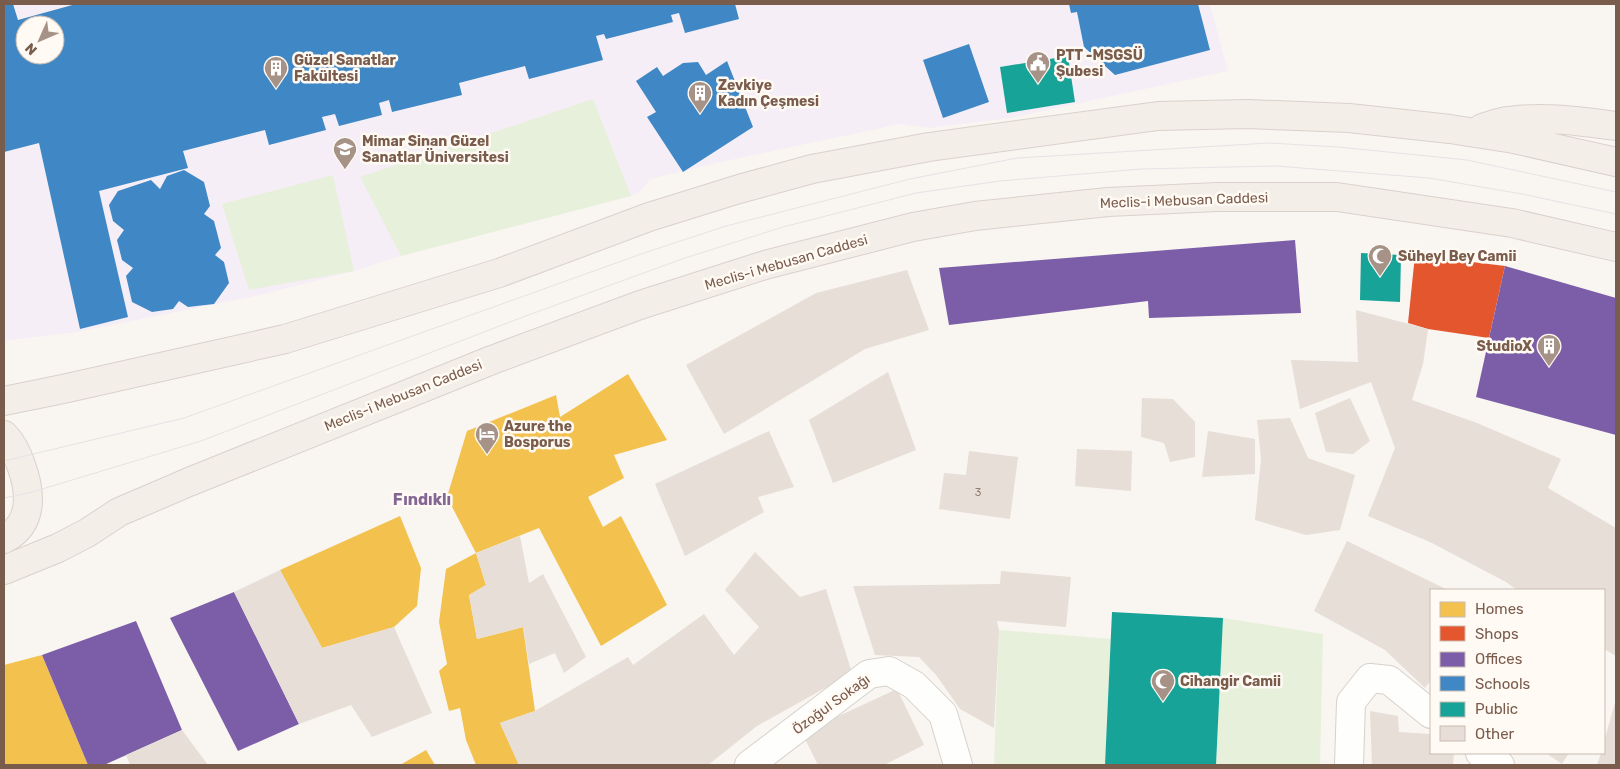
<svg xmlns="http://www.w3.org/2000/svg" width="1620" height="769" font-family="Rubik,sans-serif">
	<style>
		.education { fill: #f6eef6; fill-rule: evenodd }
		.green { fill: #e7f0db }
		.homes { fill: #f2c14e }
		.shops { fill: #e4572e }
		.offices { fill: #7b5ea7 }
		.schools { fill: #3f88c5; fill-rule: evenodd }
		.public { fill: #17a398 }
		.building { fill: #e6ded7 }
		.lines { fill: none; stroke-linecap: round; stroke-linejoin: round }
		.minor-casing { stroke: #d7d1cb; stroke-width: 30 }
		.major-casing { stroke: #dad1cc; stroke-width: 30 }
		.minor { stroke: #fefefd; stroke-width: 28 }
		.major { stroke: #f3eee8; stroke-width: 28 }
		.tram { stroke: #e6e3e7; stroke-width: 1 }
		.labels { text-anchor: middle; stroke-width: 5; stroke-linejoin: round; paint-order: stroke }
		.number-label { font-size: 11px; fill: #977e72 }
		.poi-label { font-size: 14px; font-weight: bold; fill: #7a5c4d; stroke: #fffaf3; text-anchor: start }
		.street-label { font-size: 14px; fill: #7a5c4d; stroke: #fffaf3 }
		.quarter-label { font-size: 16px; font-weight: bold; fill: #846695; stroke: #fffaf3 }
	</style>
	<rect width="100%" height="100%" fill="#f9f5f0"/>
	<path class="education" d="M4,4H1210L1228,71L1010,118L930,128L900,124L721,162L650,179L640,192L631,196L401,256L354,271L260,295L77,332L4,341ZM25,25H55V55H25Z"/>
	<path class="green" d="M593,99L631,196L401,256L360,177Z
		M333,175L354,271L249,290L222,204Z
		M1223,618L1323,634L1320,765H1216Z
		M999,630L1111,639L1105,765H994Z"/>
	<path class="homes" d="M628,374L667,440L614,455L624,478L588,497L603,527L621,516L667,605L601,646L539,528L476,553L447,497L467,431L556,395L560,417Z
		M400,516L421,568L417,606L394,627L322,648L280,570Z
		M476,553L486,585L469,595L477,639L523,627L535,711L500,723L519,765H476L466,740L460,708L449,711L439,671L447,664L439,622L446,569Z
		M42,655L88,765H4V665Z
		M426,750L435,765H400Z"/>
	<path class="shops" d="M1415,255L1505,266L1489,338L1428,329L1408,323Z"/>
	<path class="offices" d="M1295,240L1301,313L1149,318L1148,301L949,325L939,268Z
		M1505,266L1616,298V435L1476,397Z
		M234,592L299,724L238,751L170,618Z
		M136,621L182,730L104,765H88L42,655Z"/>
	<path class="schools" d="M4,4H13L18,20L76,4H735L739,19L685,33L679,13L671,15L673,22L606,39L604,34L596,36L603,60L529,79L525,66L459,83L462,95L392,112L389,100L379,103L382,115L339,126L335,114L322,117L326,130L269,145L265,130L183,151L188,168L99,191L128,317L80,329L39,143L4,152ZM25,25H55V55H25Z
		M1069,4H1198L1210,50L1115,75L1084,47L1077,12L1071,13Z
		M969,44L989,102L943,118L923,60Z
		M727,61L753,127L683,172L647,117L656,112L636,81L657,67L663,76L683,63L698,62L706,75Z
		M184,170L204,182L210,206L204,214L214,221L221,248L215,255L224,262L229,283L214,304L188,307L179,301L173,309L152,312L132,302L126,276L133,268L122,260L117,240L124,230L113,221L109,205L118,191L151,180L160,189L167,176Z"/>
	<path class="public" d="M1068,56L1075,102L1007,113L1000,67Z
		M1361,253L1401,255L1400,302L1360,300Z
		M1112,612L1223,618L1216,765H1105Z"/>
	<path class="building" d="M907,270L929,330L865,349L724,434L686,365L816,293Z
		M1356,310L1428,329L1423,364L1412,400L1477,423L1561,459L1548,488L1616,528V656L1604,649V590H1517L1506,582L1430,542L1368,516L1395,448L1371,382L1300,409L1291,360L1358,362Z
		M888,372L916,450L833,483L809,420Z
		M1142,398L1173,399L1195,422V457L1170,462L1164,443L1141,437Z
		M1350,398L1370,441L1353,454L1326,452L1315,413Z
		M1290,418L1308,458L1355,475L1340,530L1306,535L1255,520L1261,459L1257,420Z
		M769,431L794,487L758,497L764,512L685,556L655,484Z
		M1208,431L1255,439V474L1202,477Z
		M1077,449L1132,451L1131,491L1075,486Z
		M969,451L1018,457L1010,519L939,509L944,473L966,475Z
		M520,536L529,583L543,574L586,657L564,673L555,653L529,664L523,627L477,639L469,595L486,585L476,553Z
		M1347,541L1448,590H1431V680L1425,688L1385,650L1314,611Z
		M755,552L800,597L826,589L852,673L757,726L708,765H519L500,723L535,711L628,657L633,665L704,614L734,655L759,627L725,590Z
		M280,570L322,648L394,627L432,713L372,737L351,705L299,724L234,592Z
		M1001,571L1071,577L1066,627L997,621L999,630L994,728L960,709L936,675L919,657L875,655L853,586L1000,584Z
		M897,689L924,745L884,765H818L802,733Z
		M1616,699V765H1597L1601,753H1604V742Z
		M1370,711L1398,716L1399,732L1431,734V753H1454L1453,765H1372Z
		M182,730L208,765H130L126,755Z
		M1546,753H1569L1562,764Z"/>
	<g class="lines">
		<g class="minor-casing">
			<path id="minor" d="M1480,753L1500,765
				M749,765L869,674L889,671L914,685L943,714L958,765
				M1349,765L1351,702L1370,678L1389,680L1431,714"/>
		</g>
		<g class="major-casing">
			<path id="major" d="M1482,128C1490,126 1499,122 1508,121C1544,116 1580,121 1616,126
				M4,401L63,389L285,339L499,273L649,217L739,189L812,169L929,147L1158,116L1248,114L1349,118L1450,129L1514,139L1616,162
				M4,435C12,443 17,453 21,465C31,492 34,524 4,539
				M4,570L58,548L87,533L119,512L189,482L492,360L640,305L765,265L913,227L975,216L1108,202L1217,197H1337L1512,223L1616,247"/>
		</g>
		<use href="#minor" class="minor"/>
		<use href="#major" class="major"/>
		<path class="tram" d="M4,461L184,418L644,253L726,226L910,179L1017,158L1269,143L1338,147L1467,160L1616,192
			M4,498L29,493L201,441L523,317L682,259L783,227L916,193L1000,181L1141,169L1276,166L1429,178L1522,194L1616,214"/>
	</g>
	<defs>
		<g id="civic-pin" transform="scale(1.25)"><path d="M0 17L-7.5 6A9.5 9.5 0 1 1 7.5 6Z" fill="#a69286" stroke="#fffaf3"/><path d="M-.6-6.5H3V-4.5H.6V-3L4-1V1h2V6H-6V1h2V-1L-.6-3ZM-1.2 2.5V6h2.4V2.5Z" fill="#fff"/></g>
		<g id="building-pin" transform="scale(1.25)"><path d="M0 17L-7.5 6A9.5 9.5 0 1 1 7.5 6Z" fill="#a69286" stroke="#fffaf3"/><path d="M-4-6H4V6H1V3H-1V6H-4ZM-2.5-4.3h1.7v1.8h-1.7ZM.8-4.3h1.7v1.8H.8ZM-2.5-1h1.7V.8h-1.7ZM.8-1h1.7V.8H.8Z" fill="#fff"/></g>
		<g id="university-pin" transform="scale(1.25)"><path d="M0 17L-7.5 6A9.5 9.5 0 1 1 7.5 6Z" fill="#a69286" stroke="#fffaf3"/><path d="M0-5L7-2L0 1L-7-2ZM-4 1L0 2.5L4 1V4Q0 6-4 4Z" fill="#fff"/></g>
		<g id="mosque-pin" transform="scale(1.25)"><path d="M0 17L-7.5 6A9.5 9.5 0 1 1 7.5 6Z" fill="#a69286" stroke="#fffaf3"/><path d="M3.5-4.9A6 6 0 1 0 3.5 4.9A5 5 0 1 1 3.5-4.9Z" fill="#fff"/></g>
		<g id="hotel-pin" transform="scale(1.25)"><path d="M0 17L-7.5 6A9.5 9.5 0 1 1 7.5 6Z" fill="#a69286" stroke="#fffaf3"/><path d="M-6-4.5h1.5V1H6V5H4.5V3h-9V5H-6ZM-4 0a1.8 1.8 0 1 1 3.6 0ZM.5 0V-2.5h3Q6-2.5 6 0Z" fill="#fff"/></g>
	</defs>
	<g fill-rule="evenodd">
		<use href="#civic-pin" x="1038" y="63"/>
		<use href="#building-pin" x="276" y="68"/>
		<use href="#building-pin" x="700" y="93"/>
		<use href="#university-pin" x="345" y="149"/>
		<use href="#mosque-pin" x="1380" y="256"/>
		<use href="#building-pin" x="1549" y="346"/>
		<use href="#hotel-pin" x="487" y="434"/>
		<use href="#mosque-pin" x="1163" y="681"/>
	</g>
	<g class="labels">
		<g class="number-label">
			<text x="978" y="496">3</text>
		</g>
		<g class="poi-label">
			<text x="1056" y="60">PTT -MSGSÜ<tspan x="1056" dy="16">Şubesi</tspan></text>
			<text x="294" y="65">Güzel Sanatlar<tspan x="294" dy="16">Fakültesi</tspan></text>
			<text x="718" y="90">Zevkiye<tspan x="718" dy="16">Kadın Çeşmesi</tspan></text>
			<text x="362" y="146">Mimar Sinan Güzel<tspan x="362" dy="16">Sanatlar Üniversitesi</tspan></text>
			<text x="1398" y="261">Süheyl Bey Camii</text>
			<text x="1532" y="351" text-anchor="end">StudioX</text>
			<text x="504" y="431">Azure the<tspan x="504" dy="16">Bosporus</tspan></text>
			<text x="1180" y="686">Cihangir Camii</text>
		</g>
		<g class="street-label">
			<text transform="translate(1184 200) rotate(-2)" y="5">Meclis-i Mebusan Caddesi</text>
			<text transform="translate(786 262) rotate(-16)" y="5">Meclis-i Mebusan Caddesi</text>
			<text transform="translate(403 395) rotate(-22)" y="5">Meclis-i Mebusan Caddesi</text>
			<text transform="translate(831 704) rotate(-36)" y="5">Özoğul Sokağı</text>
		</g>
		<g class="quarter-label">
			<text x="422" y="505">Fındıklı</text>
		</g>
	</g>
	<rect width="1620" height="769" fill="none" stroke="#7a5c4d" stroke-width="10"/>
	<rect x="1430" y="589" width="175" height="165" fill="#fffaf3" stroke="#cabbb1"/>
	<rect x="1440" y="602" width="25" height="15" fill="#f2c14e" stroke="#cabbb1"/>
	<text x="1475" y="614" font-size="15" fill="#7a5c4d">Homes</text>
	<rect x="1440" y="626" width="25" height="15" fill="#e4572e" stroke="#cabbb1"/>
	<text x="1475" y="639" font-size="15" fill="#7a5c4d">Shops</text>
	<rect x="1440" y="652" width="25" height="15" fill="#7b5ea7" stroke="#cabbb1"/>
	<text x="1475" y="664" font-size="15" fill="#7a5c4d">Offices</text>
	<rect x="1440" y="676" width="25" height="15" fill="#3f88c5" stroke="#cabbb1"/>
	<text x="1475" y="689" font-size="15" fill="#7a5c4d">Schools</text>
	<rect x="1440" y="702" width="25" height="15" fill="#17a398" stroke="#cabbb1"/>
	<text x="1475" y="714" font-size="15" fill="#7a5c4d">Public</text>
	<rect x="1440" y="726" width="25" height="15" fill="#e6ded7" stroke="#cabbb1"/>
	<text x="1475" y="739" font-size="15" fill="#7a5c4d">Other</text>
	<g transform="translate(40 40) rotate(225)"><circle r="24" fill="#fffaf3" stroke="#cabbb1"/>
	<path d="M0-4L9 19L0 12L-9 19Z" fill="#a69286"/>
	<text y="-8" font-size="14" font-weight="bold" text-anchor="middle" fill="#7a5c4d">N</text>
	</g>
</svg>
